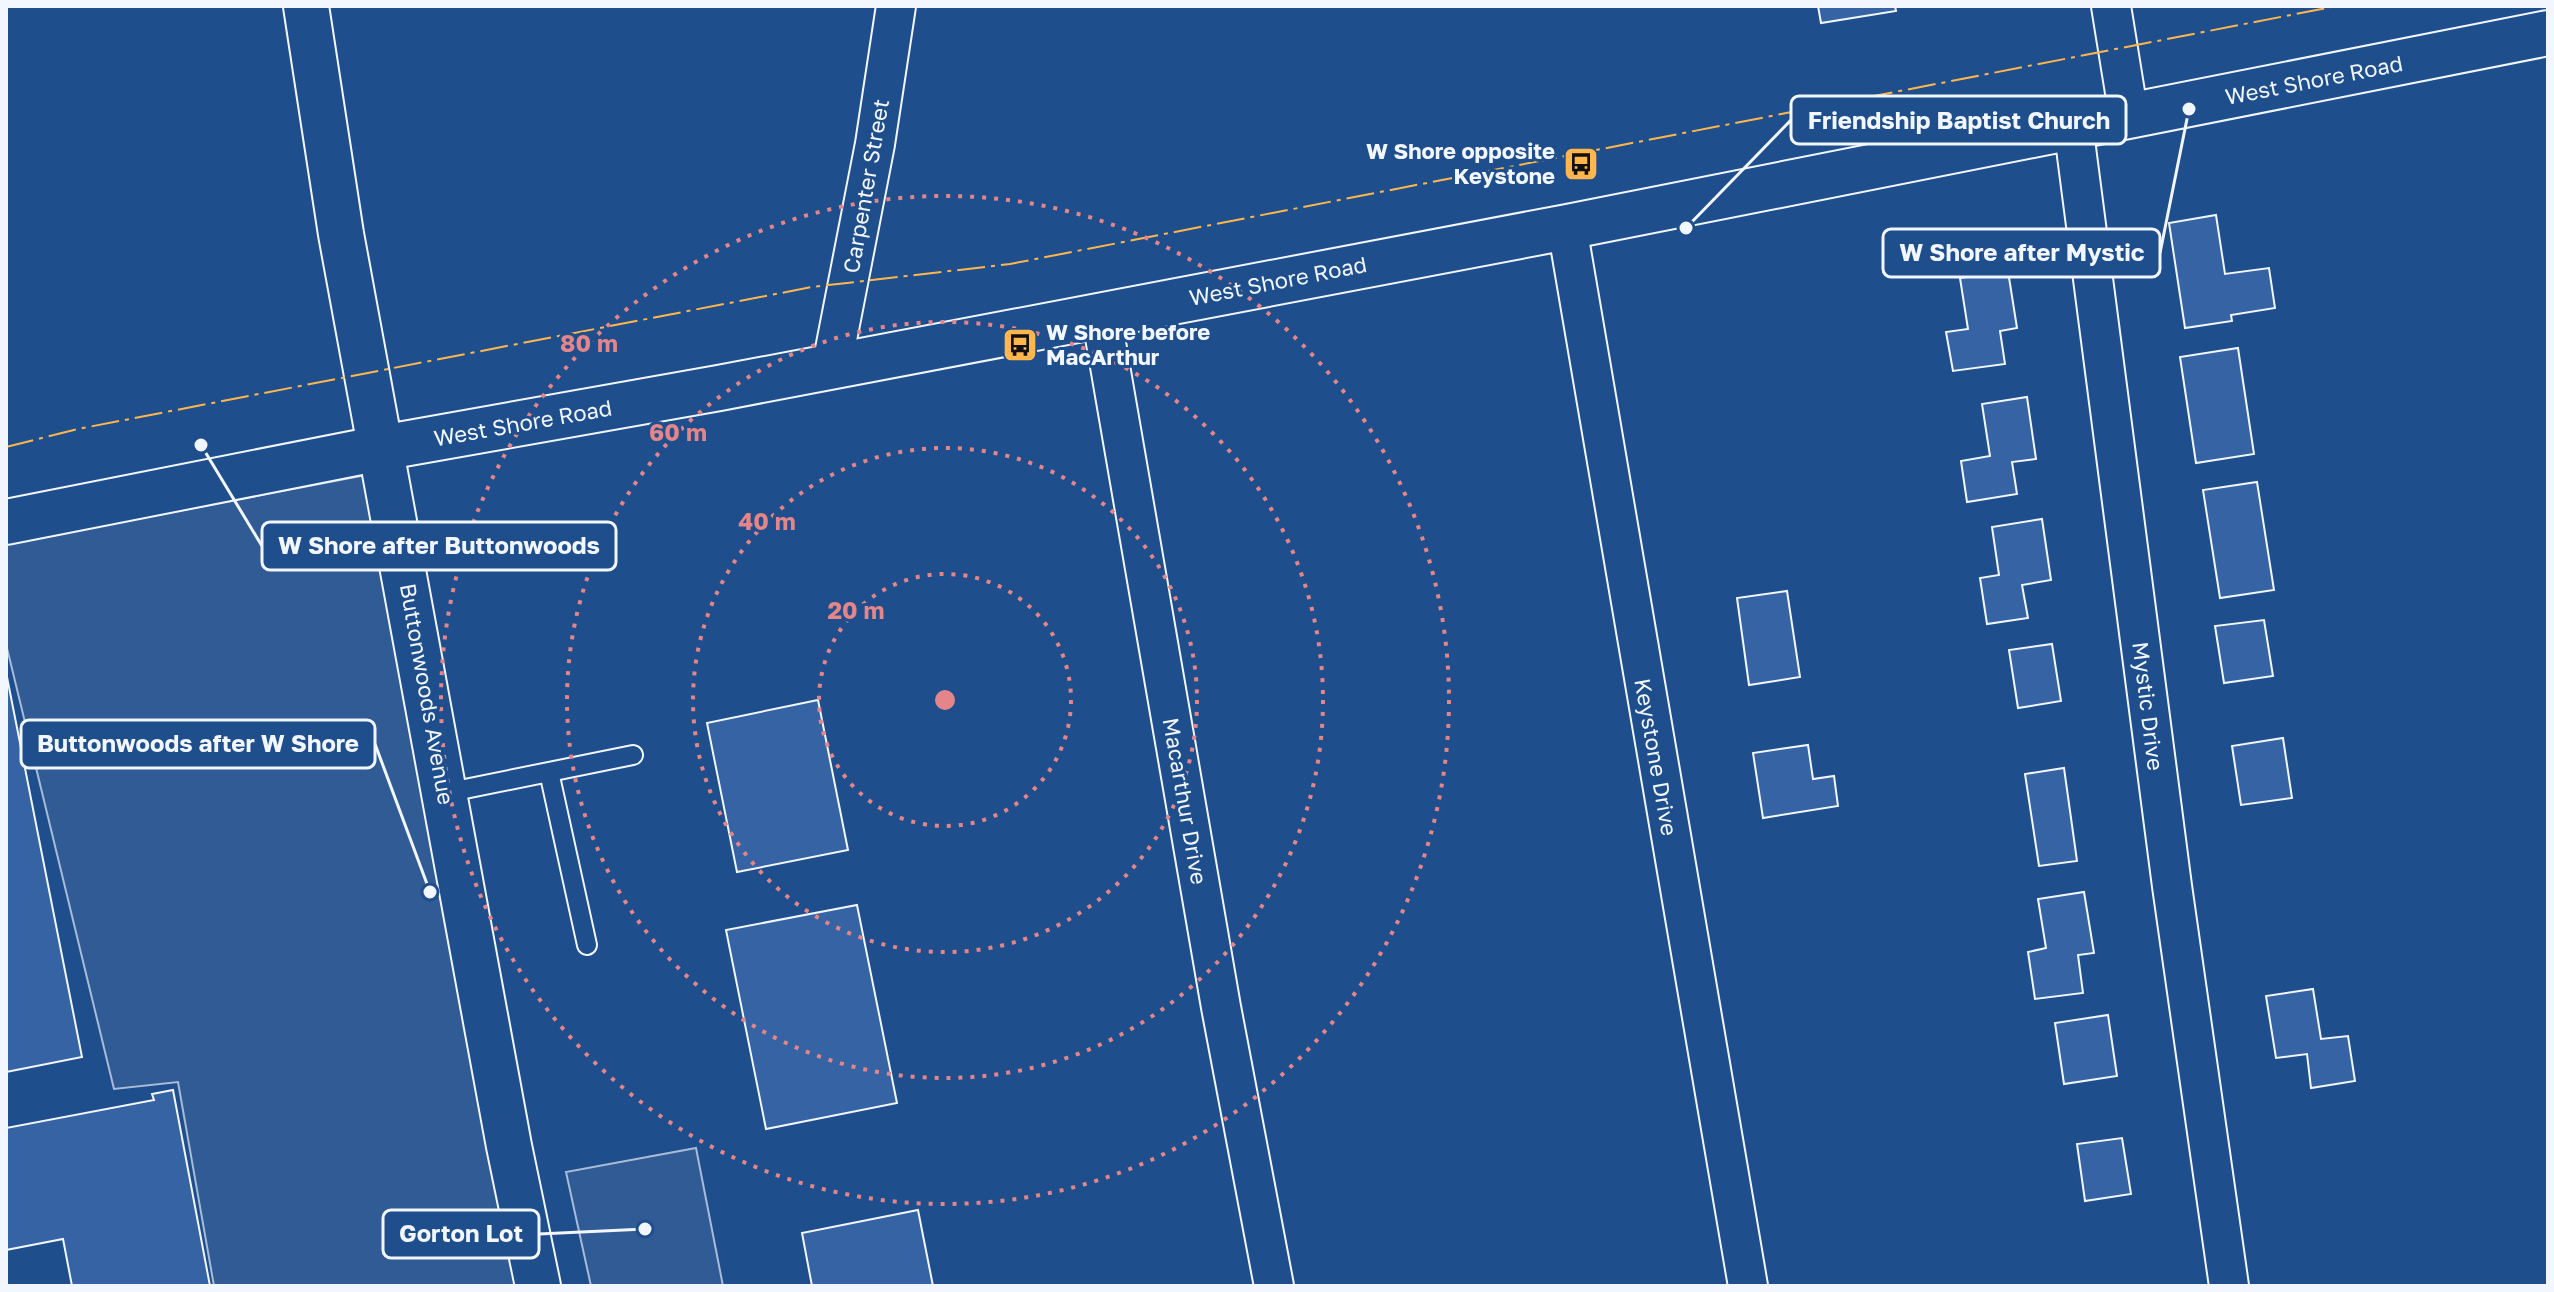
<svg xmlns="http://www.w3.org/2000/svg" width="2554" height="1292" font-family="'Golos Text',sans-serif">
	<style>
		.built { fill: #305b95; stroke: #a8bbd7; stroke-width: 2 }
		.building { fill: #3563a3; stroke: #f2f6ff; stroke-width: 2 }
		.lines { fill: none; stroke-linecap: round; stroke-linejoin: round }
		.lane-casing { stroke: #f2f6ff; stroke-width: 22 }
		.street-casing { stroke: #f2f6ff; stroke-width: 42 }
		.secondary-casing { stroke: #f2f6ff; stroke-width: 48 }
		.primary-casing { stroke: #f2f6ff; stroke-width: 48 }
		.lane { stroke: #1f4e8c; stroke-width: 18 }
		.street { stroke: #1f4e8c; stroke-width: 38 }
		.secondary { stroke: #1f4e8c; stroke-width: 44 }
		.primary { stroke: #1f4e8c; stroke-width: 44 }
		.power { stroke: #ffb74d; stroke-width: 2; stroke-dasharray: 28 6 4 6; stroke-linecap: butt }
		.ring { fill: none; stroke: #e38589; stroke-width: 4; stroke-dasharray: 4 8 }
		.labels { text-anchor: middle; stroke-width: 6; stroke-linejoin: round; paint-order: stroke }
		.street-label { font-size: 22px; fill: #f2f6ff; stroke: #1f4e8c }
		.poi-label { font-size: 22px; font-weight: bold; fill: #f2f6ff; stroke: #1f4e8c; text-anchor: end }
		.centre { fill: #e38589; stroke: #1f4e8c; stroke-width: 4 }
		.ring-label { font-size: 24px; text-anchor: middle; font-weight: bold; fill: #e38589; stroke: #1f4e8c; stroke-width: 6; stroke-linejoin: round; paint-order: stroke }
		.leader { fill: none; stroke: #f2f6ff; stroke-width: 3 }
		.callout-dot { fill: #f2f6ff; stroke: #1f4e8c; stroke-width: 3 }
		.callout { fill: #1f4e8c; stroke: #f2f6ff; stroke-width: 3 }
		.callout-label { font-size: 24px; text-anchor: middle; font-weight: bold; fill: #f2f6ff }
	</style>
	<rect width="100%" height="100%" fill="#1f4e8c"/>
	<path class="built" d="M366,475L517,1286H214L178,1082L114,1089L6,644V544Z
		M696,1148L723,1286H591L566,1172Z"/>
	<path class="building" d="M1818,6H1895L1896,11L1821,23Z
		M2216,215L2225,274L2269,268L2275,308L2231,315L2232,321L2185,328L2169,223Z
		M2008,271L2017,328L2000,331L2005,364L1953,371L1946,332L1968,329L1960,278Z
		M2238,348L2254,454L2196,463L2180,357Z
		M2027,397L2036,459L2012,462L2017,494L1967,502L1961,461L1990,456L1982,404Z
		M2257,482L2274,590L2220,598L2203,490Z
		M2042,519L2051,580L2022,585L2028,618L1987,624L1980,578L1999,575L1992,527Z
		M1787,591L1800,677L1749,685L1737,598Z
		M2264,620L2273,676L2224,683L2215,626Z
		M2052,644L2061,701L2018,708L2009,650Z
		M6,672L82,1057L6,1072Z
		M818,700L848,850L737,872L707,723Z
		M2283,738L2292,798L2241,805L2232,746Z
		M1808,745L1813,779L1834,776L1838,806L1763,818L1753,753Z
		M2064,768L2077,861L2039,866L2025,774Z
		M2084,892L2094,953L2078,955L2083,993L2035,999L2028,952L2046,948L2038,899Z
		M857,905L897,1103L766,1129L726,930Z
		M2313,989L2321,1039L2348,1036L2355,1081L2311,1088L2307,1054L2276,1058L2266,996Z
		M2108,1015L2117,1076L2064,1084L2055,1023Z
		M173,1090L210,1286H72L63,1239L6,1250V1128L154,1100L152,1094Z
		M2122,1138L2131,1194L2085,1201L2077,1144Z
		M918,1210L933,1286H812L802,1233Z"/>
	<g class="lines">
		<g class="lane-casing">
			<path id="lane" d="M549,772L587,945
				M445,793L633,755"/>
		</g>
		<g class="street-casing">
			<path id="street" d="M2111,6L2129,117
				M2073,125L2172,886L2229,1286
				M1567,227L1748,1286
				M1101,314L1221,1007L1274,1286
				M832,365L875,144L896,6"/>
		</g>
		<g class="secondary-casing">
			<path id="secondary" d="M306,6L341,234L509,1146L538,1286"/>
		</g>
		<g class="primary-casing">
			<path id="primary" d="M6,522L381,448L719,388L1567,227L2548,33"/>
		</g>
		<use href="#lane" class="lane"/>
		<use href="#street" class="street"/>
		<use href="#secondary" class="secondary"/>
		<use href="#primary" class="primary"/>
		<path class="power" d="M6,447L78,429L812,287L1010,264L2337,6"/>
	</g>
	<g class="ring">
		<circle cx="945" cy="700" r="126"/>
		<circle cx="945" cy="700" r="252"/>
		<circle cx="945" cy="700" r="378"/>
		<circle cx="945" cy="700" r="504"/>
	</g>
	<defs>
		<g id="bus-square" transform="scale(1.8)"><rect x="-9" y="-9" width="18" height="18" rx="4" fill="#ffb74d" stroke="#1f4e8c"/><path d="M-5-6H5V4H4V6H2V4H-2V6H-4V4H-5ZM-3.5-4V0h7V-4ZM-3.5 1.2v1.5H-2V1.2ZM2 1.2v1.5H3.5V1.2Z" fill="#111"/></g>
	</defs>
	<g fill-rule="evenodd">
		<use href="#bus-square" x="1581" y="164"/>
		<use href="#bus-square" x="1020" y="345"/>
	</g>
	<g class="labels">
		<g class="street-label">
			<text transform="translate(2314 80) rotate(-11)" y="8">West Shore Road</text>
			<text transform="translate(866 186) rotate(-80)" y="8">Carpenter Street</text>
			<text transform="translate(1278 281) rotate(-11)" y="8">West Shore Road</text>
			<text transform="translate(523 423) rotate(-10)" y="8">West Shore Road</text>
			<text transform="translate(427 694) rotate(80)" y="8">Buttonwoods Avenue</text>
			<text transform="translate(2148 706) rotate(83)" y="8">Mystic Drive</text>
			<text transform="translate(1656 757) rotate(80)" y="8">Keystone Drive</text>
			<text transform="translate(1185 801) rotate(80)" y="8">Macarthur Drive</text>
		</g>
		<g class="poi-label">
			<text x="1555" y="159">W Shore opposite<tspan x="1555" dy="25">Keystone</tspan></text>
			<text x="1046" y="340" text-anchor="start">W Shore before<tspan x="1046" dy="25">MacArthur</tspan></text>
		</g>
	</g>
	<circle cx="945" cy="700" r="12" class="centre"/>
	<g class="ring-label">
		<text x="589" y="352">80 m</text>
		<text x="678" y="441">60 m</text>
		<text x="767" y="530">40 m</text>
		<text x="856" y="619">20 m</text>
	</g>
	<path class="leader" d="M1686 228L1791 120M2189 109L2160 253M201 445L262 546M430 892L375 744M645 1229L539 1234"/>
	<g class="callout-dot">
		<circle cx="1686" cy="228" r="8"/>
		<circle cx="2189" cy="109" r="8"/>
		<circle cx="201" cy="445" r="8"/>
		<circle cx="430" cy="892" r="8"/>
		<circle cx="645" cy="1229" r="8"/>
	</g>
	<g class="callout">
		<rect x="1791" y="96" width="335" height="48" rx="8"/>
		<rect x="1883" y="229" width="277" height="48" rx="8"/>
		<rect x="262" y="522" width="354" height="48" rx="8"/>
		<rect x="21" y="720" width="354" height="48" rx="8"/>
		<rect x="383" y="1210" width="156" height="48" rx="8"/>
	</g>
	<g class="callout-label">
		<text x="1959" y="129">Friendship Baptist Church</text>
		<text x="2022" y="261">W Shore after Mystic</text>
		<text x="439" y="554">W Shore after Buttonwoods</text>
		<text x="198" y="752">Buttonwoods after W Shore</text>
		<text x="461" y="1242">Gorton Lot</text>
	</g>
	<rect width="2554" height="1292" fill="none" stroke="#f2f6ff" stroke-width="16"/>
</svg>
